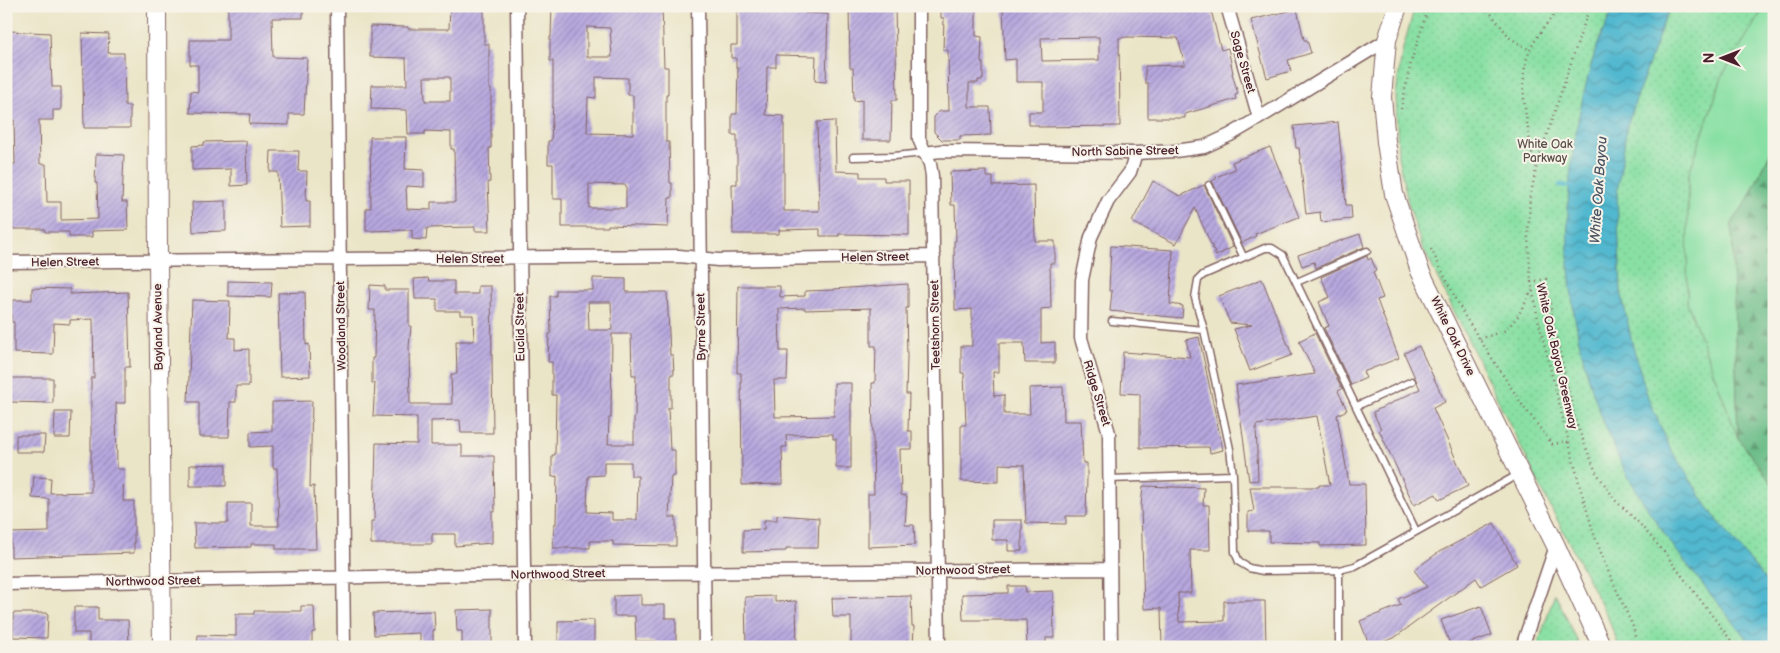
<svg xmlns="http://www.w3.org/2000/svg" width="1780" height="653" font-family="'Balsamiq Sans',sans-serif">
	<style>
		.grass { fill: #89e0a4; stroke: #6a8068 }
		.forest { fill: url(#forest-firs); stroke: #5c6e5a }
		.park { fill: url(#park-dots); stroke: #6a8068 }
		.water { fill: url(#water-waves); stroke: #4e6c7d }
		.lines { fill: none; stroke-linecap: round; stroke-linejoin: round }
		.stream { stroke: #51b8cf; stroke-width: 4.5 }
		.building { fill: url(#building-hatch); fill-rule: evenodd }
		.lane-casing { stroke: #826462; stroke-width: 9 }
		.street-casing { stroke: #826462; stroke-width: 15 }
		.secondary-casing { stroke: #826462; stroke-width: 20 }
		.path { stroke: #826462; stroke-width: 2.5; stroke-dasharray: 1 4; stroke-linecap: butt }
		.lane { stroke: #fff; stroke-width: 6 }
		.street { stroke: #fff; stroke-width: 12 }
		.secondary { stroke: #fff; stroke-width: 18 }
		.labels { text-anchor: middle; stroke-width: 4; stroke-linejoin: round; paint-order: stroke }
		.street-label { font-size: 12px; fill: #4a1f2b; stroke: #f7f3e8 }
		.park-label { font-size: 12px; fill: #5a4f49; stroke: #f7f3e8 }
		.water-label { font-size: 14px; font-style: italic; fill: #4c5564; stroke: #f7f3e8 }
	</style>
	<defs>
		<pattern id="forest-firs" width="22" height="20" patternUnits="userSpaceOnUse" patternTransform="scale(1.25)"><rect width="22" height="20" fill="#6ebe8a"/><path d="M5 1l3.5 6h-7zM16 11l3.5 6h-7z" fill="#5c9a71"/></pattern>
		<pattern id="park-dots" width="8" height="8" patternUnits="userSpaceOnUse" patternTransform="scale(1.25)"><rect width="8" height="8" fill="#89e0a4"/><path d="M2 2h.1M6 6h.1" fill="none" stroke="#78c08d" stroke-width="1.8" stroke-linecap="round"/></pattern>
		<pattern id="water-waves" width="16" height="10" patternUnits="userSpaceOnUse" patternTransform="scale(1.25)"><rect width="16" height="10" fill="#51b8cf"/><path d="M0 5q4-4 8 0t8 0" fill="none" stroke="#4595a8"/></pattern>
		<pattern id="building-hatch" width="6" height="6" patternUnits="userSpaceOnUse" patternTransform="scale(1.25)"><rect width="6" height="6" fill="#b7a8df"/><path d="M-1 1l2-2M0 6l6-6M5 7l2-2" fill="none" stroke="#9788b5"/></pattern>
	</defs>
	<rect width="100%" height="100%" fill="#f7f3e8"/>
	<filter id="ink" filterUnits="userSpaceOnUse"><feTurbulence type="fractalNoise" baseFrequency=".02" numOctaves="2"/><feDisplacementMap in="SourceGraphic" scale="10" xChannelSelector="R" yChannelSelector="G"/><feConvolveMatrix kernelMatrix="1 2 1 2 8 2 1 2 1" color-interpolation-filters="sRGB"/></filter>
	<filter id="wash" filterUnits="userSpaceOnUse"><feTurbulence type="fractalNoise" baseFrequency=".0096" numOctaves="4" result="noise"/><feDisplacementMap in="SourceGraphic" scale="20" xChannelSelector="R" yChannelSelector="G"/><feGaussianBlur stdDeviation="1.12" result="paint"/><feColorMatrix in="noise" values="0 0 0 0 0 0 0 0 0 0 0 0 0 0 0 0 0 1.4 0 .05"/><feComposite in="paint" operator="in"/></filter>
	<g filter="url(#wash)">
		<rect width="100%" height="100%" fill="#ebe5c8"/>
		<path class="grass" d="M1765,6H1774V145L1748,199L1732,224L1738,438L1687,302L1688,176L1723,74Z"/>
		<path class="forest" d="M1774,145V487L1738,438L1732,223L1748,199Z"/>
		<path class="park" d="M1415,6H1765L1723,74L1688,176L1687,302L1738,438L1774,487V647H1619L1608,618L1549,504L1421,244L1408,203L1398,157L1396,94L1402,52Z
			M1555,593L1580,647H1537Z"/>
		<path class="water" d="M1615,6H1673L1665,18L1627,125L1617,194L1621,291L1632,343L1648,398L1670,448L1711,512L1774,591V647H1754C1705,588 1657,532 1621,463C1615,451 1611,438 1605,425C1564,324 1558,213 1581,106C1586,84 1591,62 1599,41C1603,29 1610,18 1615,6Z"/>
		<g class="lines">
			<path class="stream" d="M1560,185L1574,187"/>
		</g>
		<g id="blocks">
			<path class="building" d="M228,6H303V18H272L273,57L307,58L304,114H289V125L249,124L250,114L190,113L191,91L198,92V65H190V40H228Z
				M450,6H484V44H489V89H491V148H489L490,182H488L490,231H475V227L427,228L426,240L412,239V230L366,231V208H371L370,137H406L405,169L424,170V187L406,186L407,209L431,210V202H455L454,149H451V132L425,131V134H408L407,110L371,109L372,85H407L406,58L370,57V26L408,27V29H449ZM424,77H450V101H425Z
				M552,6H662L664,67H668V95H666V142H669L670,183H672V198H669L668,227L608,225V227H562V199H553V164H548V141H551L553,102V61H550V37H551ZM587,27L610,28L612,57H587ZM596,77L628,78V95H633V134L587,133L588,97L596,98ZM589,184L626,185V208H589Z
				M782,6H805V13L828,14L826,82L815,81L816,56L776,55V67H767L766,115L784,116V211H819L817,122L835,121L836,171L860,172V177H884V181H909V235L839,234V236H820V229L779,230V234H733L732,184H737V135H732V114H737L738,68H736V58H731V45H737V11H782Z
				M849,6H895L897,100H892L891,140H862V100L854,101L853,68H850Z
				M941,6H976V36L982,37L981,63H983V80H978V83H969V107H990L991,135L960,136V140H942L934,132V117L940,111H949L948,50H943L944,18H941Z
				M1003,6H1210L1221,50L1228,48L1233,73H1232L1238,94L1235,95L1236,99L1185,114V118H1148V83H1145V66L1185,65L1178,38L1127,37L1119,38L1120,126L1038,127V125H1029V112H1043V82H1016V59L1005,60ZM1099,37V60L1042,61L1041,38Z
				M1297,9L1304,40H1307L1311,53L1288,60L1291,71L1267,78L1251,20Z
				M10,31L50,33L52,87H61V110H53V120H39L40,164H46L47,202H61V220L98,219L97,183H95L96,154L124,155L122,202H127L128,230L92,231V237H69V232H45V229H7V164H15L14,120H8V61H11Z
				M82,33L109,34L108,53H124L125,106H130V128H84Z
				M1338,122L1346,205H1351L1352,219L1321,222L1320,212L1306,214L1299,148H1296L1294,126Z
				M246,141L247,185L231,186V169L192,170V146L204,145V142Z
				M1270,147L1299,217L1255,234L1256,236L1242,243L1212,181L1216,179V177L1235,169L1232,162Z
				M271,151H299L298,171H307L306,201H310V226L280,227L278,172H270Z
				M986,171V177H993V186L1034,185L1035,241H1055V263H1050L1051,308L1041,309V343L1055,342V363H1025L1024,343H999V372H993L994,396L1004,395V414H1030L1029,388L1063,387L1064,421H1081L1083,463H1087V476L1086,516H1066V524L1026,523L1024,465L999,464V482L961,481V425H966L964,373H961V346H972V309L955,310L954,241H956L955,205H951L950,172Z
				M1153,181L1180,196L1204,185L1233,247L1216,256L1195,208L1176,244L1132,222Z
				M226,201V231L193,232L192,202Z
				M1360,234L1364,247L1316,268L1314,262L1302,266L1298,255Z
				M1111,246L1173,250L1170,304L1183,306L1182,318L1110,311L1112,291H1109Z
				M1367,256L1368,260L1371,258L1376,270L1373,272L1383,298L1377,300L1399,358L1363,372L1366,378L1351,385L1324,328L1329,326L1319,302L1330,297L1321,277Z
				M428,278L429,281H454V294H478V286H491L493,433H461L460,420L431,421V445H462V456H494L495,512H492V543L455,546V534H432V544H371V521H374L376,443L417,444V417L373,416L375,383H372V358H374L375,310H369L370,285L385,286V290H409V326H411L409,347L410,404H452L451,374H457L456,341H474L473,315H460V311H437V299H415L414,279Z
				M593,278L626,279V292H667L670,355H673L674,374H671V408H668L670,450H675V476H671L669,517H676V546L613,545V541H590V548H553L554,524H556L557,476L552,477V455H555L556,395H552V362H548L549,334H551L550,296H556V290H593ZM588,302H611L612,330H589ZM612,334H631L632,375H636L635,418H634V444H608L609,418H611ZM604,462H631V476H638L637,520H612V513L587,512L588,476L604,475Z
				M1262,279L1292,355L1250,371L1234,329L1252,325L1230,323L1219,296Z
				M228,281L272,282L271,297L228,296Z
				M908,284V308H906L907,357L906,394H909L908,431H912V449H900L901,495L907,496L905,525H914L915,545L868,547V494H874L872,383H875L876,346H871V308L805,310V308L779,309L780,351H788L787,380H774L775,417L834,416V383H851V468H836V439H833V434L786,435L787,447H782L783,484L742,485L741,373H737L738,286H780V297L805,296V291L834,290V289Z
				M32,288L70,289V294L128,292L130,367H125V403H116L117,469H124L123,501H134V553L11,557V533L49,532V499L32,498L34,477L51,478L50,493L91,492V378H94L93,319L70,320V324L54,323L53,354L14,353V322H11L12,300H32Z
				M305,292L306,345L309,344L310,376L280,377L278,293Z
				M192,300L230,301L229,338H235V350L249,349V386H236V402H230L229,437H199V402H188Z
				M1315,333L1342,389L1338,391L1347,410L1337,415L1349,484H1365L1366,545L1320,546V543L1269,542V531H1248V512L1254,511L1250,487H1319V485H1330L1317,416L1256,425L1258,480L1249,481L1236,385L1315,374L1299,341Z
				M1199,337L1223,450L1210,453L1209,447L1140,448V394L1121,393L1123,352L1190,357L1186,340Z
				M1419,346L1445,402L1433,408L1468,486L1439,500L1436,494L1414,505L1379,430L1381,429L1373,412L1420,389L1404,353Z
				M8,378H53V403L8,402Z
				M312,401L310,487L314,486L316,549H276V544H251V547L195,548L194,523H228V503H251V526H279L277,468H273V446L250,447V432L272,431V402Z
				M55,412H71L70,438H54Z
				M16,435H45L44,452H16Z
				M226,464V486H190V465Z
				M1143,486L1204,488L1203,505H1209L1210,550H1190L1191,593H1178L1179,622L1224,621V601H1265L1266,647H1162L1161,608L1144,609L1141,506Z
				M777,515L819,518L818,548H786V551L743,552V530L764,529V520H777Z
				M992,520H1022V551H1008V540H992Z
				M1494,523L1517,565L1481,586L1476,578L1394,638L1370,647L1360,621L1401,605L1398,599L1427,587L1414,570L1439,552Z
				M1008,586H1025L1026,592L1053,591L1054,638H1046V647H1027L1026,620H963L962,594L1008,593Z
				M641,595V605H665V618H676V647H656V641H636L635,616H614V596Z
				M775,596V602L796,601L797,647H746L745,597Z
				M911,596L912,626H914L913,647H851V617H833L832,598Z
				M301,606H314L315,632H312V647H197L198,635L236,636V614H254V611H301Z
				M1481,606L1492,635L1459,647H1451L1441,620Z
				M74,607H98V620H128L129,647H89V633H74Z
				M492,609V647H462V631H457L456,610Z
				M434,611L435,630H433V647H420V633L374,635L373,613Z
				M13,613H48L47,638L13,637Z
				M594,620V645L558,646V621Z"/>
		</g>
	</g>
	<g filter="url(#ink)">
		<use href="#blocks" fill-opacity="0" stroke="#826462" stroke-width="1"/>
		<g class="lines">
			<g class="lane-casing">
				<path id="lane" d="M853,157L894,156L924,153
					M1209,185L1243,256
					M1297,282L1367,251
					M1112,321L1204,330
					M1357,406L1412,381
					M1109,479L1233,475
					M1416,531L1283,255L1272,248H1265L1203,275L1198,280L1195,298L1204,330L1230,449L1233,475L1235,552L1239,562L1249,568L1263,571L1339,570L1355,566L1519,474
					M1339,570V647"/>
			</g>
			<g class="street-casing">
				<path id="street" d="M337,6L344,647
					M517,6L525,647
					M698,6L705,647
					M919,6V139L930,164L932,176L939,647
					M1227,6L1259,118
					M924,153L941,151L1136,153L1175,151L1204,147L1230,135L1259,118L1387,40
					M6,262L679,256L718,260L934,256
					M6,584L524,574L1109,569
					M1111,647L1109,433L1081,338L1082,280L1091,237L1108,201L1130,172L1136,153
					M1522,647L1556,546"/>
			</g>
			<g class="secondary-casing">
				<path id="secondary" d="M157,6L158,261L162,647
					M1398,6L1387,40L1382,97L1386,142L1394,194L1420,271L1556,546L1602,647"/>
			</g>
			<path class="path" d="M1485,6L1510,38L1530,50
				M1590,6L1538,161L1530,197L1528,236L1531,282L1538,319L1580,487L1593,531L1605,564L1634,629L1636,647
				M1401,109L1411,62L1429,6
				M1538,161L1533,157L1531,149C1527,120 1517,78 1530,50C1537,35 1550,20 1561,6
				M1431,249L1464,315L1521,403L1552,444L1568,442
				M1531,282L1546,279L1553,322L1576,423L1596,472L1616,501L1638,522L1664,552L1736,647
				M1480,339L1506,330L1518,316L1532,290"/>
			<use href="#lane" class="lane"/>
			<use href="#street" class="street"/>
			<use href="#secondary" class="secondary"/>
		</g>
	</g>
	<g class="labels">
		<g class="street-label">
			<text transform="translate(1243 62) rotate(74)" y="4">Sage Street</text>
			<text transform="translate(1125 151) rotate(-1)" y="4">North Sabine Street</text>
			<text transform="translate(875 257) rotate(-1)" y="4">Helen Street</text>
			<text x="470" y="263">Helen Street</text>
			<text transform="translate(65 262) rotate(-1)" y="4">Helen Street</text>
			<text transform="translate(935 325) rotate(-91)" y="4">Teetshorn Street</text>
			<text transform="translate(341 326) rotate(-91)" y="4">Woodland Street</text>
			<text transform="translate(158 327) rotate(-91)" y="4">Bayland Avenue</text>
			<text transform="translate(520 327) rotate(-91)" y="4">Euclid Street</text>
			<text transform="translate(701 327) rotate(-91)" y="4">Byrne Street</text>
			<text transform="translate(1453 336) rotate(64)" y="4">White Oak Drive</text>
			<text transform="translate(1557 356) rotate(77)" y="4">White Oak Bayou Greenway</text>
			<text transform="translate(1097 393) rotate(73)" y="4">Ridge Street</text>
			<text transform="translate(963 570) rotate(-1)" y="4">Northwood Street</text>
			<text transform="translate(558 574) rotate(-1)" y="4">Northwood Street</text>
			<text transform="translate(153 581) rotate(-1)" y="4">Northwood Street</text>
		</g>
		<g class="park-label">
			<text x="1545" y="148">White Oak<tspan x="1545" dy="14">Parkway</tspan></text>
		</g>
		<g class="water-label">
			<text transform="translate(1598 190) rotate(-86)" y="5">White Oak Bayou</text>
		</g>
	</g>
	<rect width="1780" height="653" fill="none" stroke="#f7f3e8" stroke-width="25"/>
	<g transform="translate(1722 58) rotate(270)" stroke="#f7f3e8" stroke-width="4" paint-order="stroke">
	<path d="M0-4L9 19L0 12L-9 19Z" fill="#4a1f2b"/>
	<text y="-8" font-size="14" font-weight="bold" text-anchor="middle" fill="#4a1f2b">N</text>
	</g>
</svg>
